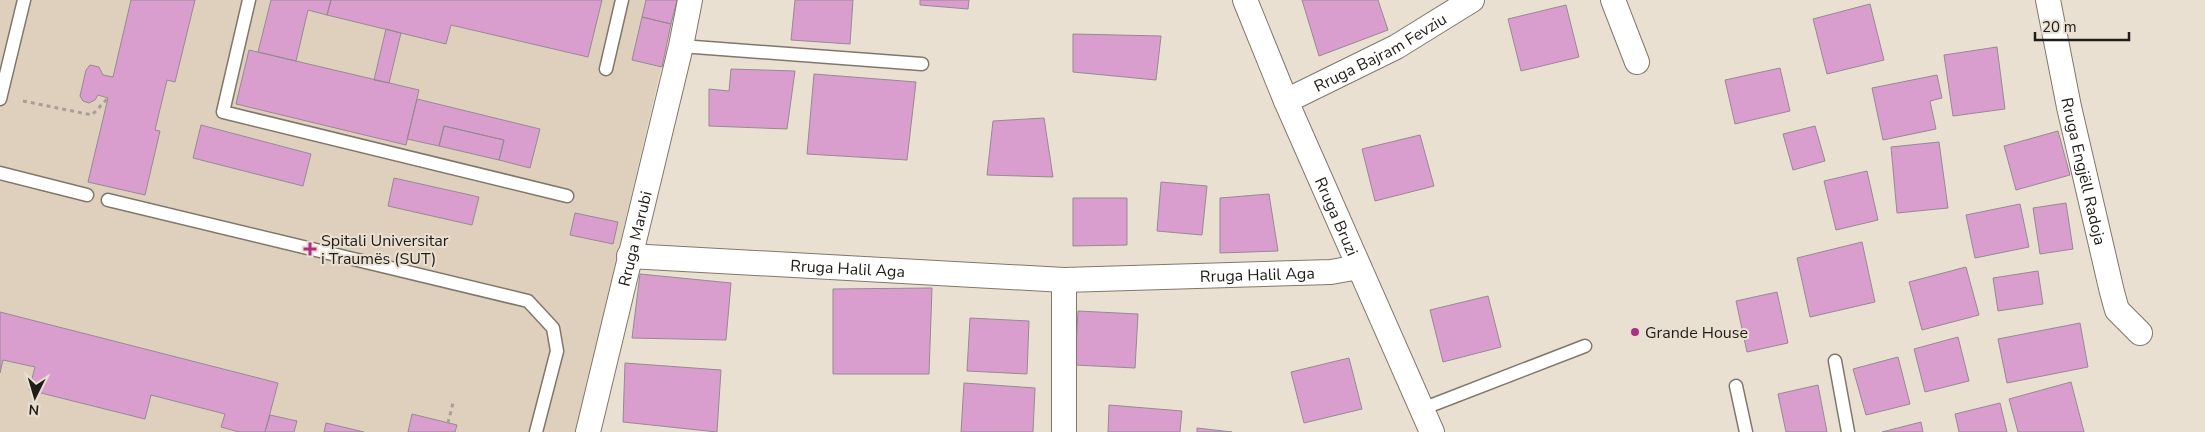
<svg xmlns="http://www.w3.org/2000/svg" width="2205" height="432" font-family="'Nunito Sans',sans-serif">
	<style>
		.built { fill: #dfd0be }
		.building { fill: #da9ece; stroke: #968993 }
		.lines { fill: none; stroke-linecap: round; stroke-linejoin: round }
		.lane-casing { stroke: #80776b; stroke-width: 15 }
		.street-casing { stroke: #80776b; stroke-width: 26 }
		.path { stroke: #a79f94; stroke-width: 3; stroke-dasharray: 4 4; stroke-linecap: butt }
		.lane { stroke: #fff; stroke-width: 12 }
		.street { stroke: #fff; stroke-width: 24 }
		.poi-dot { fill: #ac3182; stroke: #eae0d2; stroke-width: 2 }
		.labels { text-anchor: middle; stroke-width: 4; stroke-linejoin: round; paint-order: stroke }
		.street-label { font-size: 16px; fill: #201c17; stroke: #eae0d2 }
		.poi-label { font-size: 16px; fill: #201c17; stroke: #eae0d2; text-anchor: start }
	</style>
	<rect width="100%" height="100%" fill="#eae0d2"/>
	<path class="built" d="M0,0H677L576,432H0Z"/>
	<path class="building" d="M131,0H195L175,82L167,80L155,130L160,131L145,195L88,182L108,98L98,95L95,100L89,103L83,101L80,96L86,70L90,65L99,67L103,75L113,77Z
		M271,0H331L327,15L308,10L296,61L258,52Z
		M331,0H602L588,57L451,25L446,44L327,15Z
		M646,0H677L671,24L642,17Z
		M795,0H853L850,44L791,40Z
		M920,0H969L968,9L920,5Z
		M1302,0H1378L1388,30L1319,56Z
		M1870,4L1884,60L1827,74L1813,19Z
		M1566,5L1579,57L1521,71L1508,19Z
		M642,17L671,24L662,67L632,60Z
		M386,29L401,33L389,83L374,80Z
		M1073,34L1161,36L1156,80L1073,72Z
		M1997,47L2005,109L1953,116L1944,55Z
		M249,50L419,90L406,145L236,104Z
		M1780,68L1790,111L1735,124L1725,80Z
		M731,69L795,71L787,129L709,126V89L729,91Z
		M814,74L916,82L907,160L807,154Z
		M1937,75L1942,98L1930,101L1936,129L1883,140L1872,88Z
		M417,99L540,129L530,168L499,160L504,140L444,126L439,146L407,139Z
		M1044,118L1053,177L987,175L993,121Z
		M201,125L311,154L303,186L193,158Z
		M444,126L504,140L499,160L439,146Z
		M1815,126L1825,161L1793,170L1783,134Z
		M2058,131L2070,175L2016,190L2004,146Z
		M1420,135L1434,186L1375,201L1362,149Z
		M1939,142L1948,208L1897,213L1891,147Z
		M1867,171L1878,220L1836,230L1824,181Z
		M394,178L479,197L472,225L388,206Z
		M1161,182L1207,186L1202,235L1157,231Z
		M1269,194L1278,251L1220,253V198Z
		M1073,198H1127V245L1073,246Z
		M2066,203L2073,249L2040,254L2033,208Z
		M2020,204L2029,247L1975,258L1966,215Z
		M575,213L618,222L613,244L570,235Z
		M1862,242L1875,302L1810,317L1797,258Z
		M1966,267L1979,315L1922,330L1909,282Z
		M2038,271L2043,304L1998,311L1993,278Z
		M640,274L731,283L726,340L632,338Z
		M932,288L929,374H833V289Z
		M1777,292L1788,343L1747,352L1736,301Z
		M1488,296L1501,347L1443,362L1430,310Z
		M1078,311L1138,314L1135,368L1075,365Z
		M0,312L278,383L265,432H239L221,427L225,414L151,395L145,419L29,390L35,367L3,360L0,373Z
		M970,318L1029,321L1027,374L967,371Z
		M2080,323L2088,367L2007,383L1998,339Z
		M1958,337L1969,381L1925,392L1914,349Z
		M1898,357L1910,404L1866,415L1853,369Z
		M1349,358L1362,409L1304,423L1291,372Z
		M625,363L721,370L717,432L623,422Z
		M2071,382L2084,432H2018L2009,399Z
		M964,383L1035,388L1033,432H961Z
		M1818,385L1827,432H1786L1778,394Z
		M2000,403L2007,432H1959L1955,414Z
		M1109,405L1182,411L1180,432H1108Z
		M412,414L457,425L455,432H408Z
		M270,415L297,421L294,432H265Z
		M1921,422L1923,432H1882Z
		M326,423L364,432H324Z
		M1197,428L1232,432H1197Z"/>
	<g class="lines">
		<g class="lane-casing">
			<path id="lane" d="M249,0L223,112L567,196
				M681,46L922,64
				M606,69L622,0
				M0,99L24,0
				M0,173L87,195
				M108,200L528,301L553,328L557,351L536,432
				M1835,361L1848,432
				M1736,386L1746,432
				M1422,409L1585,346"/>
		</g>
		<g class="street-casing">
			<g id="street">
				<path id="s1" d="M1245,0L1286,101L1432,432"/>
				<path d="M1613,0L1637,62"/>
				<path id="s2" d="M2048,0L2069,107L2112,292L2117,310L2140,333"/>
				<path id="s3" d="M1286,101L1396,47L1472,0"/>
				<path id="s4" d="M629,256L1064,280L1331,272L1359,267"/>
				<path id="s5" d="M588,432L681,46L690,0"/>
				<path d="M1064,432V280"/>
			</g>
		</g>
		<path class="path" d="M23,101L92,115L108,98
			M448,423L453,403"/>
		<use href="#lane" class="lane"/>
		<use href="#street" class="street"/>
	</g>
	<g class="poi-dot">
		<path d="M307.5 241.5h5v5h5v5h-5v5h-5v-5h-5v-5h5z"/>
		<circle cx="1635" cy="332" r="5"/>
	</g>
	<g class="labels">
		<g class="street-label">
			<text dy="6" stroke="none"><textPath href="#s3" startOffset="106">Rruga Bajram Fevziu</textPath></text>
			<text dy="6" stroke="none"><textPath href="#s2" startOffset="175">Rruga Engjëll Radoja</textPath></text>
			<text dy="6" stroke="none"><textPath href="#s1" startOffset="235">Rruga Bruzi</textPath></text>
			<text dy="6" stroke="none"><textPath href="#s5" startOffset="199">Rruga Marubi</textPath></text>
			<text dy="6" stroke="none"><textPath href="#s4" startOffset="219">Rruga Halil Aga</textPath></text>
			<text dy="6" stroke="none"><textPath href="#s4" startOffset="629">Rruga Halil Aga</textPath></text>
		</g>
		<g class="poi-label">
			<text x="321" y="246">Spitali Universitar<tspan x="321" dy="18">i Traumës (SUT)</tspan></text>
			<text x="1645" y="338">Grande House</text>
		</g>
	</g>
	<g transform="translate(35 397) rotate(185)" stroke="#eae0d2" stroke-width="4" paint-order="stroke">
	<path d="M0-4L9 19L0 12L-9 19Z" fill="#201c17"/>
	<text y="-8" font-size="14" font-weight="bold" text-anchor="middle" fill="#201c17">N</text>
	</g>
	<path d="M2035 32v8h94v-8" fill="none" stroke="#201c17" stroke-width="2.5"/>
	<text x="2042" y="32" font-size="15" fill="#201c17" stroke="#eae0d2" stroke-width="4" paint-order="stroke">20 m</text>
</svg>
